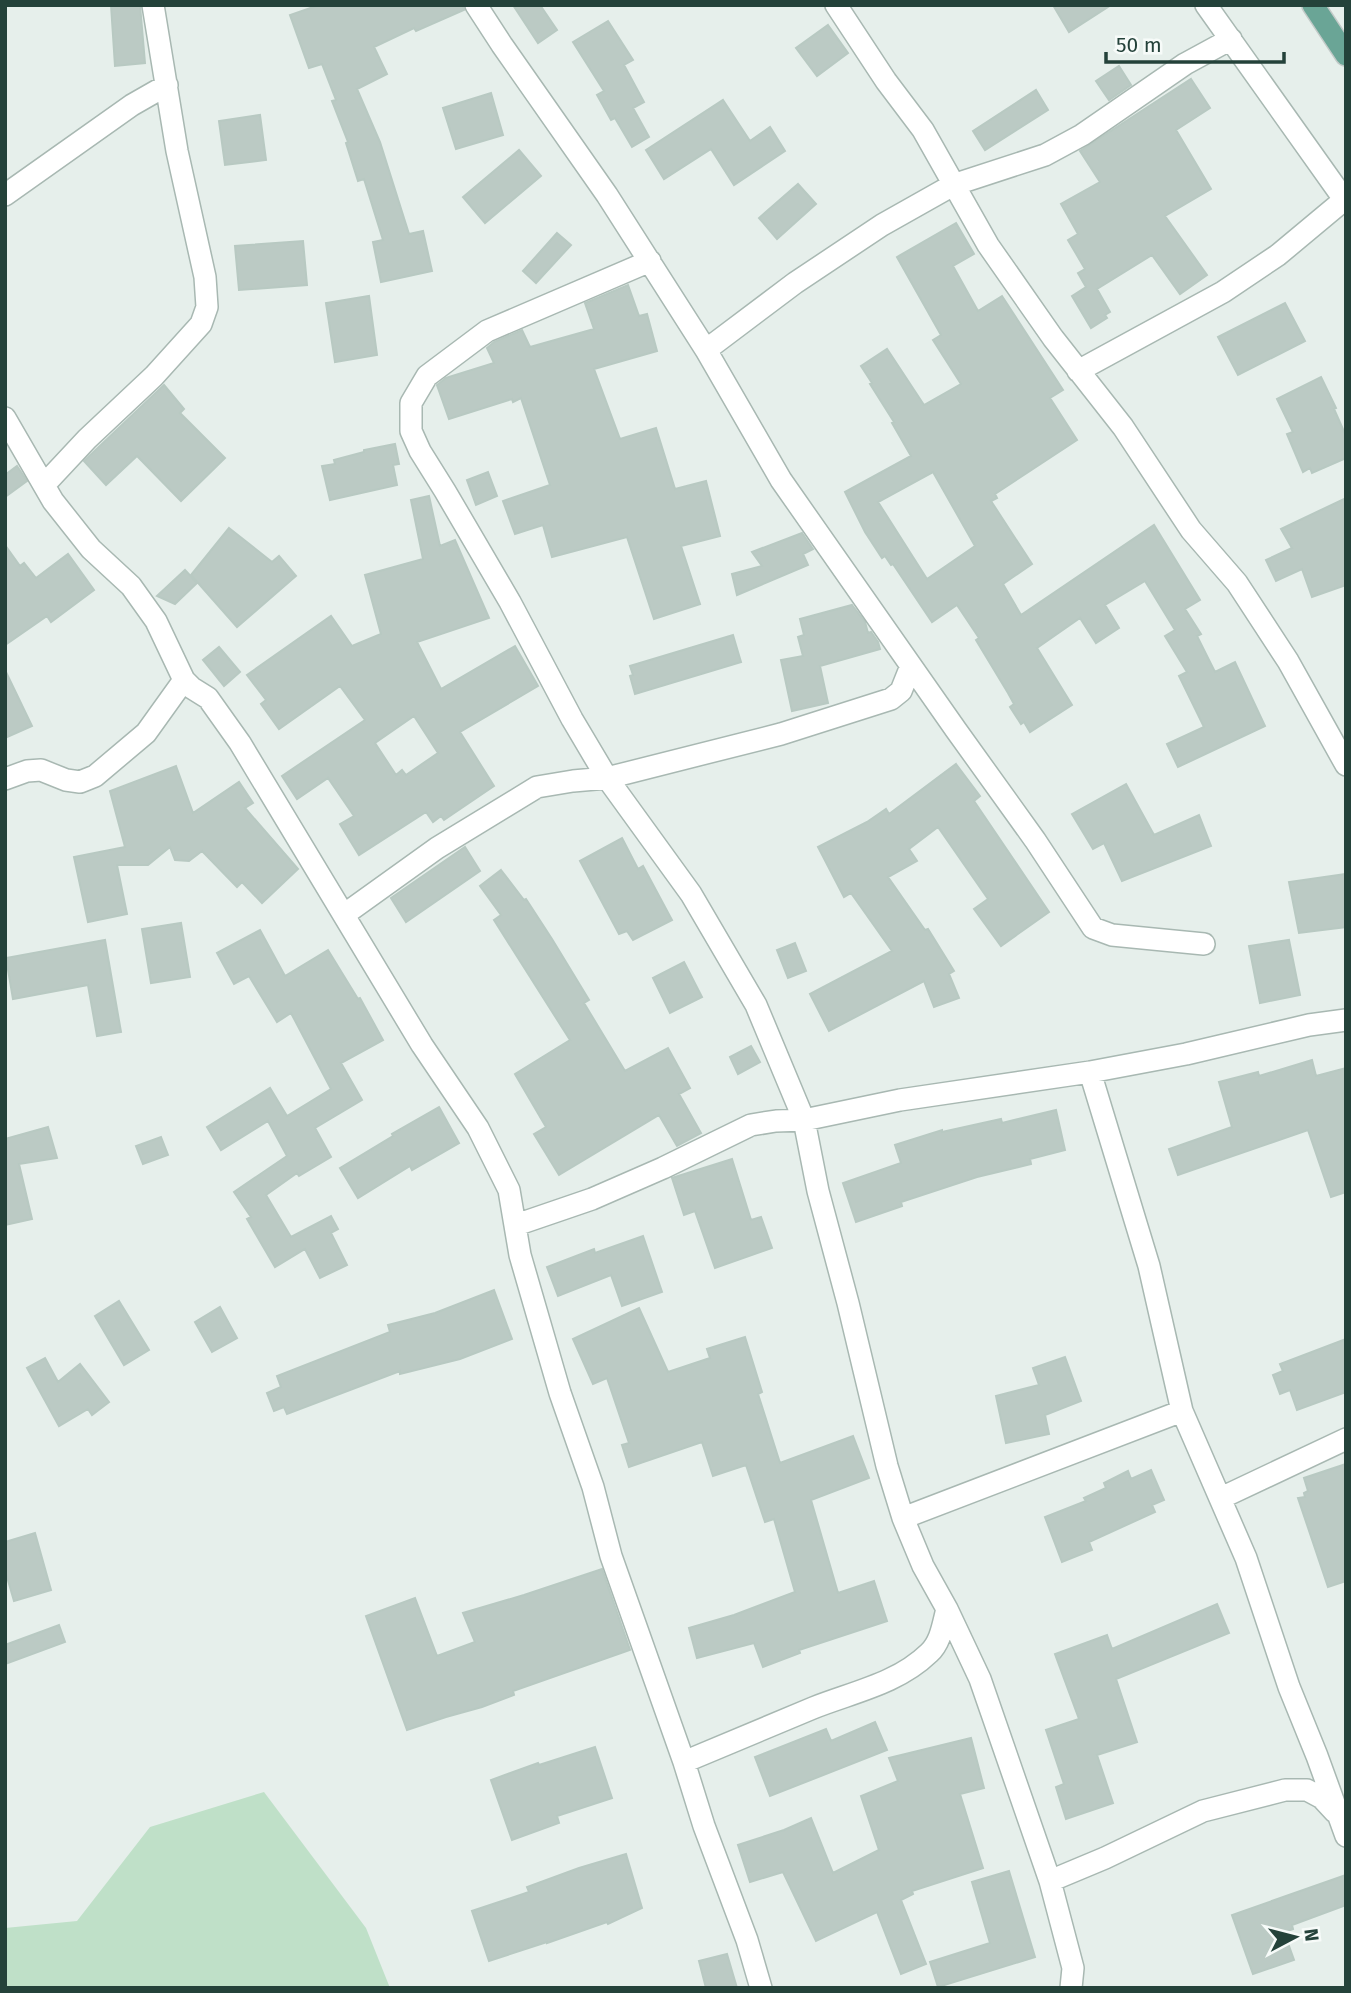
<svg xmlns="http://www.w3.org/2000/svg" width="1351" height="1993" font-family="'Fira Sans',sans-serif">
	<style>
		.green { fill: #bfe0c8 }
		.building { fill: #bbcac4; stroke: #b8c9c2; stroke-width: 2; fill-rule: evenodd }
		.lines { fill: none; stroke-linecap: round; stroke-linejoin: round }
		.minor-casing { stroke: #a8b8b2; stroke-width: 24 }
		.major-casing { stroke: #c2cac8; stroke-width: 24 }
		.minor { stroke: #fff; stroke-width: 21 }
		.major { stroke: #6aa596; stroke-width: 21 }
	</style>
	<rect width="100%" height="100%" fill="#e6efeb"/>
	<path class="green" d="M264,1792L366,1928L390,1988H5V1928L77,1921L150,1827Z"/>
	<path class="building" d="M111,5H140L145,63L115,66Z
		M319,5H463L464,10L416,31L414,28L374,47L387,74L357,89L380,142L409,234L423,231L432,271L381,282L373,242L383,240L364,179L358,181L346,143L348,142L332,101L336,100L322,64L309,68L290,15Z
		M513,5H540L557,30L538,43Z
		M1053,5H1111L1069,32Z
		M608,21L633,60L624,65L644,102L633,108L649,137L632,147L615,118L611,120L597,95L604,91L573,42Z
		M828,25L848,53L817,76L796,48Z
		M1119,66L1131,85L1109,100L1096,81Z
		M1191,79L1210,108L1176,130L1211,189L1165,216L1207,275L1180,294L1152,255L1097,289L1110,312L1105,315L1107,318L1091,328L1072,296L1086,287L1078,273L1085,269L1068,240L1078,234L1061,204L1100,182L1080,151Z
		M1036,90L1048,110L985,150L973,131Z
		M491,93L503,135L456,149L443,108Z
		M723,100L750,141L770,127L785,151L734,185L711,149L664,179L646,150Z
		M260,115L266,160L225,165L219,121Z
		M519,150L541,176L485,223L463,197Z
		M798,184L816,204L777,239L759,218Z
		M956,223L974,254L953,266L978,311L1002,296L1063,390L1050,398L1077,440L995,494L997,498L991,501L1032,564L1003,584L1021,615L1154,525L1200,600L1185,609L1201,634L1197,636L1215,672L1235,662L1265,726L1178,767L1167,744L1204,727L1179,676L1187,672L1165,636L1175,630L1145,581L1105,605L1119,628L1096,643L1080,618L1037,648L1072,705L1030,732L1024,722L1021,724L1010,707L1014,704L1008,693L976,640L979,638L957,605L932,622L893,564L891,565L885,556L882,558L865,532L845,492L911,456L892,423L894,422L870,384L872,383L861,366L887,349L924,405L961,384L933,340L941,335L897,257ZM933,472L975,546L927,579L878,502Z
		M557,233L571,245L536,283L523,271Z
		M303,241L307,285L239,290L235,246Z
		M628,285L639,316L647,314L657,351L594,369L620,439L656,428L675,489L706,481L720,536L681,546L700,604L654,619L627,537L552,557L543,525L515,534L503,501L550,485L521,398L513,402L512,399L449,419L437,385L446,378L494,363L487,348L494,342L522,330L530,347L594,329L585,303Z
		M369,296L377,355L335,362L326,303Z
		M1285,303L1305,341L1238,375L1218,337Z
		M1321,377L1336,408L1334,409L1346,436V458L1312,473L1310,468L1303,472L1287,434L1293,432L1277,399Z
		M164,385L184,409L180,413L225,458L181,501L137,456L106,485L84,461Z
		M395,444L399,464L393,465L397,485L330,500L322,466L335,464L334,460L364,452V450Z
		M17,466L27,481L5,497V475Z
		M488,472L497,496L476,505L467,480Z
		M429,496L440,546L455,540L489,618L417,642L441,689L515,646L538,686L460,732L494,786L444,820L441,816L433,822L426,812L359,855L340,824L354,816L328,778L297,799L282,776L365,720L340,686L279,729L261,704L266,700L247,675L331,616L352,646L381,634L365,575L423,559L411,500ZM414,716L438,753L406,775L402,770L396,775L375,743Z
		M1346,498V585L1312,597L1302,569L1276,581L1266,560L1292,548L1281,529Z
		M229,528L272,562L279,556L296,576L237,627L191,575Z
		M802,533L813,549L803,554L808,565L737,595L732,574L762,566L752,552Z
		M5,545L20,566L24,563L36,578L68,554L94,590L51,622L47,616L5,645Z
		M185,570L197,583L175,604L157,596Z
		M852,605L865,622L868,633L871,632L878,642L880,649L820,666L828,703L792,711L781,660L803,656L798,637L804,635L800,619Z
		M733,635L741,662L635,694L630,676L633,675L630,666Z
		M219,647L240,672L224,686L203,660Z
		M5,670L32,726L5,738Z
		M956,764L980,796L974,801L1049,912L1001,946L974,909L988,899L938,827L909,849L917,861L888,877L925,930L928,929L954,971L949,974L959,998L934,1007L924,981L829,1031L810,994L892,951L851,893L844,897L818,847L867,822L886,809L889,814Z
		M176,766L193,813L239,782L253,803L245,808L298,869L262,903L242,882L237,887L202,851L189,861L175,860L170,847L148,865H117L127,914L88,922L74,857L125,847L110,791Z
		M1126,784L1154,835L1199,815L1211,846L1122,881L1104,843L1093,849L1072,814Z
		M622,838L638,869L643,866L672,920L633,940L627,931L619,934L580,861Z
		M465,847L480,871L406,922L391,898Z
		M501,870L524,900L526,899L552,939L589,1000L584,1003L625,1071L668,1048L690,1088L679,1094L701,1133L677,1146L659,1115L559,1175L534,1134L546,1127L515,1074L570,1040L494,920L501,915L480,886Z
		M1346,874V927L1299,933L1289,882Z
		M181,923L190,977L151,983L142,929Z
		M260,930L285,976L328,950L358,999L360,998L383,1040L341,1063L362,1100L315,1128L331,1157L299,1176L297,1173L266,1195L291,1237L331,1216L338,1229L331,1233L347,1265L320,1278L305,1249L275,1267L247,1219L251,1217L234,1192L287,1156L268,1121L221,1150L207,1127L270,1088L287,1116L331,1089L291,1013L277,1022L249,976L234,984L217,953Z
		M105,940L121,1032L97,1036L88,985L13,999L6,958Z
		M1289,940L1300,995L1260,1003L1249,946Z
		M795,943L806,971L788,978L777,950Z
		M684,962L702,997L670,1013L653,978Z
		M751,1046L760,1062L738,1074L730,1057Z
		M1312,1060L1316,1076L1346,1068V1192L1331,1197L1308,1130L1178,1175L1169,1149L1232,1127L1219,1082L1258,1072L1259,1076Z
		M439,1107L459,1143L412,1170L410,1166L358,1198L340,1168L393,1136L392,1134Z
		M1056,1110L1065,1150L1030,1159L1031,1164L977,1177L901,1202L902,1206L856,1222L843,1183L901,1163L895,1145L942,1130V1132L1001,1119L1002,1123Z
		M48,1127L57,1158L19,1164L32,1219L5,1225V1139Z
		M161,1137L168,1155L143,1164L136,1146Z
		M732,1159L751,1220L761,1217L772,1248L715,1268L695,1211L684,1215L672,1178Z
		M643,1236L662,1292L622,1306L611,1275L558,1296L547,1267L594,1249L595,1253Z
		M494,1290L512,1339L460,1359L400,1374V1371L287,1414L284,1407L274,1411L267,1393L281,1387L277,1376L390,1332L388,1325L435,1313Z
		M119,1301L149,1350L124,1365L95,1316Z
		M220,1307L237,1338L212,1352L195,1322Z
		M639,1308L668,1372L710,1358L707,1349L745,1337L762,1392L758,1394L780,1463L853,1436L869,1478L811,1500L838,1593L874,1581L887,1621L799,1650L800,1653L763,1667L754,1643L697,1658L689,1628L734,1615L795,1592L774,1519L765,1522L746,1465L713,1476L702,1442L629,1467L622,1445L629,1443L607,1378L593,1384L573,1339Z
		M1346,1339V1392L1297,1410L1290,1390L1280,1394L1273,1375L1283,1371L1280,1364Z
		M1065,1357L1081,1401L1045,1415L1049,1434L1006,1443L996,1396L1039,1385L1033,1368Z
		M45,1358L58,1382L80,1364L109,1402L92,1415L88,1409L59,1426L27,1368Z
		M1346,1464V1581L1328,1587L1298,1498L1305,1497L1304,1493L1308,1491L1304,1478Z
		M1151,1470L1164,1500L1152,1505L1155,1512L1089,1542L1092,1550L1062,1562L1045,1517L1086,1501L1084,1498L1106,1488L1104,1483L1128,1471L1131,1479Z
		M35,1533L51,1590L14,1601L5,1570V1542Z
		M602,1569L630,1650L513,1691L514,1695L482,1707L446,1717L407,1730L366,1616L415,1598L437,1656L475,1642L463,1613L524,1595Z
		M1217,1604L1229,1633L1116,1679L1137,1742L1097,1755L1113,1803L1066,1819L1056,1787L1064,1784L1046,1730L1079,1719L1055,1654L1107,1635L1112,1649Z
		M59,1625L65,1642L5,1664V1645Z
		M875,1722L887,1750L770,1796L755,1757L826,1729L831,1741Z
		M971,1738L984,1788L960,1794L983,1868L912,1891L913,1894L901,1900L926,1964L901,1974L877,1912L816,1941L783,1872L750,1882L738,1845L784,1830L811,1818L833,1873L879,1850L861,1796L898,1781L889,1758Z
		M595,1747L612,1798L557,1816L559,1823L512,1840L491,1780L538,1763L539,1765Z
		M626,1854L642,1908L608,1924L607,1922L547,1943V1942L489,1961L472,1911L529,1892L527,1887L579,1868Z
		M1009,1871L1035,1957L938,1987L930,1962L990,1943L972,1882Z
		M1346,1875V1905L1292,1925L1293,1929L1284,1932L1294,1960L1253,1974L1232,1915Z
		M727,1954L737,1988H706L699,1961Z"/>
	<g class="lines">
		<g class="minor-casing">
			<path id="minor" d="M476,5L502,45L607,195L706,350L781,480L956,730L1035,840L1093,928L1112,935L1204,944
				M836,5L886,81L923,130L988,245L1053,338L1123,427L1191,530L1237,583L1288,661L1346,765
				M1206,5L1346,202
				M5,195L132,105L167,85
				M650,261L487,331L427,376L411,403V431L420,451L445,491L510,602L572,719L607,778L691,894L756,1005L804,1120L818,1191L848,1303L887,1466L903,1518L923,1566L947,1609L980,1679L1050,1881L1073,1968L1071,1988
				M706,350L795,283L882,225L953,185L1045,155L1082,135L1185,64L1231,39
				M1078,371L1223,292L1278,255L1344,200
				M5,418L53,501L91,549L131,586L156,621L184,680L192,688L208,698L240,743L422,1045L478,1128L509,1190L520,1255L560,1393L593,1487L611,1556L684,1762L704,1826L747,1940L761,1988
				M44,485L87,439L154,376L201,324L207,307L205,277L177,151L153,5
				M5,779L27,771L41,770L66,780L80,782L95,776L146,733L184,680
				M345,914L437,848L537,787L573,781L607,778L781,734L891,699L901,691L911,666
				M1090,1072L1149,1266L1182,1411L1246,1558L1289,1687L1317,1756L1346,1836
				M516,1225L592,1199L663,1168L751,1125L776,1121L804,1120L900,1100L1090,1072L1186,1054L1309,1025L1346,1020
				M1221,1498L1346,1439
				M903,1518L1182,1411
				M684,1762C727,1744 770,1726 813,1708C853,1692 897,1684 929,1653C941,1642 943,1624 947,1609
				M1050,1881L1105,1858L1203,1811L1285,1790H1307L1322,1798L1335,1812"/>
		</g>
		<g class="major-casing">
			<path id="major" d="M1313,5L1346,55"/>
		</g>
		<use href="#minor" class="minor"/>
		<use href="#major" class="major"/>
	</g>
	<rect width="1351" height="1993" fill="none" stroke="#24423a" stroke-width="14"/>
	<g transform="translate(1295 1937) rotate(83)" stroke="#f7fbf9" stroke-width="5" paint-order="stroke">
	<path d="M0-5L12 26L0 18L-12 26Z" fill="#24423a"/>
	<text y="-10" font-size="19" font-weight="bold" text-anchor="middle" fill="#24423a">N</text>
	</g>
	<path d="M1106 52v10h178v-10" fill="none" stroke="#24423a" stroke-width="3.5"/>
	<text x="1116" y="52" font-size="21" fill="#24423a" stroke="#f7fbf9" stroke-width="5" paint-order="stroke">50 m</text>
</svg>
